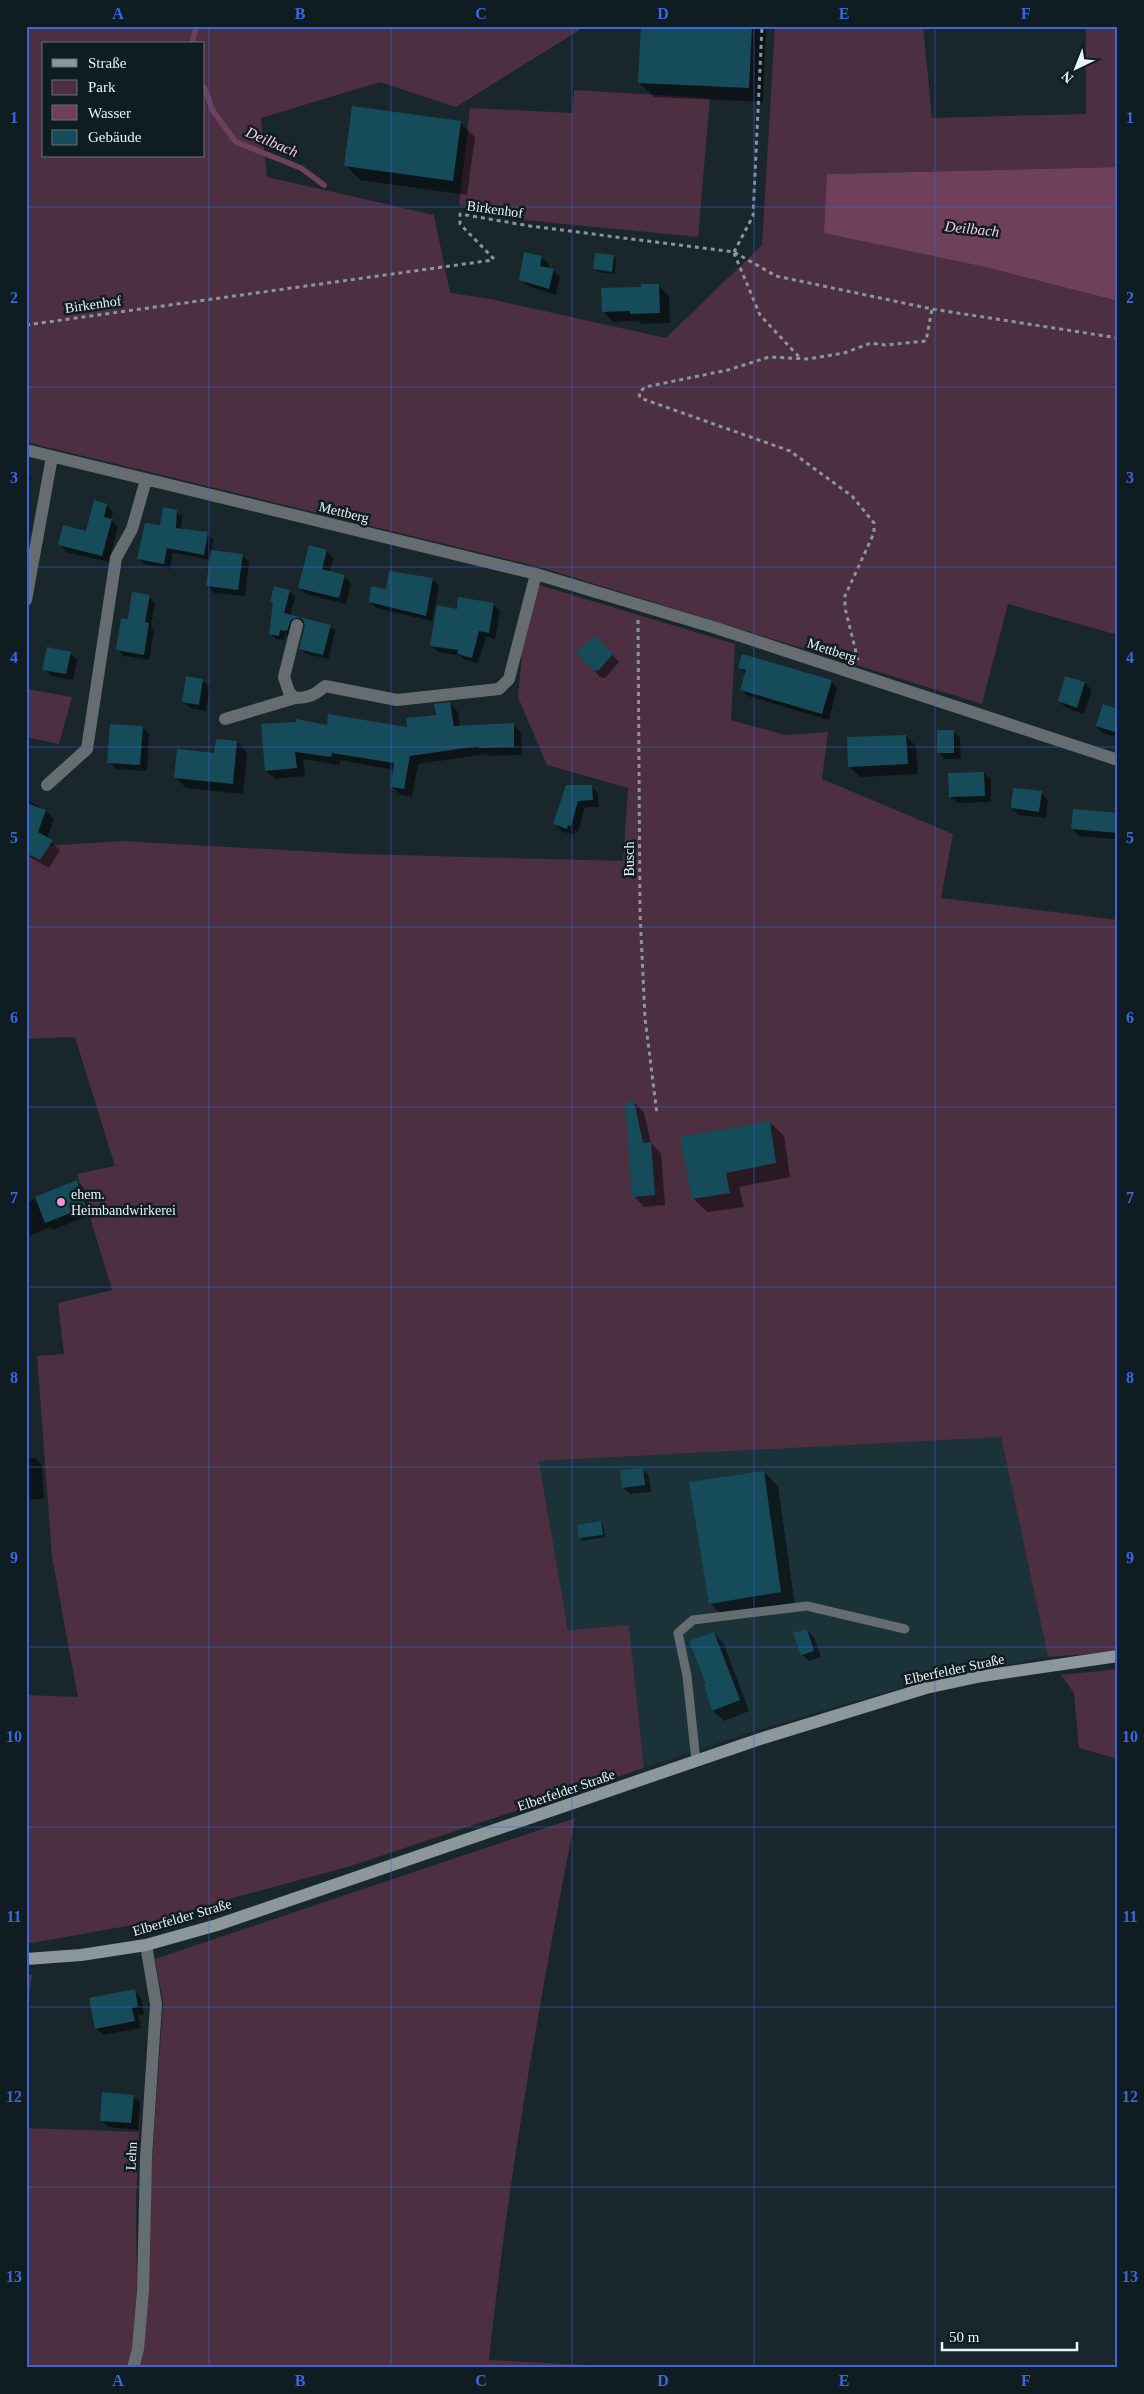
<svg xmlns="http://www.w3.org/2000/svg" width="1144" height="2394" font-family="'Times New Roman',serif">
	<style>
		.built { fill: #1b3239 }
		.green { fill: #4c2f40; fill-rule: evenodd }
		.water { fill: #6e405c }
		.shadow { fill: #0007 }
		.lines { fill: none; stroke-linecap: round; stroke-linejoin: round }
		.stream { stroke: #6e405c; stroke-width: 5.5 }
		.building { fill: #164b5a }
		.path { stroke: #8a9699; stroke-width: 3; stroke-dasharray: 4 4; stroke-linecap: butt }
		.service { stroke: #666d70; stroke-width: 9 }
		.minor { stroke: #666d70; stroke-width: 12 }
		.secondary { stroke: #8b979b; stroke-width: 12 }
		.grid { fill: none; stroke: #3c67dc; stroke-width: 1; stroke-opacity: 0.55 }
		.poi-dot { fill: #f790ce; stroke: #0f1d22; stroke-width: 2 }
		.labels { text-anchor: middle; stroke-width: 5; stroke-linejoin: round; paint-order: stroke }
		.street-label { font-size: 14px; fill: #eaf3f6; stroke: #0f1d22 }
		.poi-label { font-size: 14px; fill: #eaf3f6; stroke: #0f1d22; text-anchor: start }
		.water-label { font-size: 15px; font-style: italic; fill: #facbe5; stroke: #0f1d22 }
		.neatline { fill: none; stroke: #3c67dc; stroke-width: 2 }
		.grid-label { font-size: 16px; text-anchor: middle; font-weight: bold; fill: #3c67dc }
	</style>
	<rect width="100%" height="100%" fill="#19272c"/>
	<path class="built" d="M1001,1436L1048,1657L928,1680L757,1730L644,1768L629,1626L568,1630L539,1461Z"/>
	<path class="green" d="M26,26H586L456,107L380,82L261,118L267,177L434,215L450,293L490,299L666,338L762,245L775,26H923L932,118L1086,114V26H1118V167L828,174L981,266L1118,301V635L1008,604L982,704L543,568L26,442ZM44,44H204V156H44Z
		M574,90L710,98L698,237L524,220L459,205L470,108L572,113Z
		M529,582L735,644L731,720L785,735L828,732L822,779L953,834L941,898L1118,920V1652L1048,1657L1001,1437L539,1461L568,1630L629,1625L644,1768L351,1866L236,1897L172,1918L26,1944V1695L78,1697L52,1557L37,1356L64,1354L58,1303L112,1290L77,1174L115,1166L75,1037L26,1039V847L122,841L356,854L623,861L628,788L547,765L518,697Z
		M26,689L72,697L59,744L26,737Z
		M1118,1669V1759L1079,1748L1074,1693L1061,1675Z
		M575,1818C540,1998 508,2178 489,2360L646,2368H138L163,2003L155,1959Z
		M26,1975H32L26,2021Z
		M26,2128L139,2132C138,2160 136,2188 136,2216C136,2266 141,2319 128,2368H26Z"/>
	<path class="water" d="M1118,167V301L981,266L824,233L827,174Z"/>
	<path class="shadow" d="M642,26H766L763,102L654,97L639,82Z
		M460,123L475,137L467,195L360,180L346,166Z
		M525,254L542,258L549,264L548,269L553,270L560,277L556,295L528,286L521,279Z
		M613,256L616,259L615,274L598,272L595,269Z
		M658,285L669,296L670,323L642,324L639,321L613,322L603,311L642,288Z
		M26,473L31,477L27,492H26Z
		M106,505L113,512L111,520L118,527L109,562L66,552L60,545L87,532Z
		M176,511L182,517L181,530L207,533L213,539L211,551L242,555L249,562L245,596L214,593L207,586L211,560L173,553L170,569L144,564L138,558L161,527Z
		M326,551L333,558L330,572L344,576L351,583L346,604L306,594L299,587Z
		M432,579L439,586L432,621L376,608L370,601Z
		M289,591L295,597L290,616L330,626L335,631L329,659L306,654L301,648L306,626L305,622L296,625L292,636L285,635L284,640L276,639L270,633Z
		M149,597L155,603L151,627L154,630L149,660L124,656L118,650L129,621Z
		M493,604L500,611L495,639L486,637L478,663L465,660L461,656L438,652L431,645L458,610Z
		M602,643L619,662L605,678L600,677L593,669Z
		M70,653L77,660L73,680L51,676L44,669Z
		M740,668L831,681L837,688L829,720L748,696L742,690L746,674Z
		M1066,678L1085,683L1092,690L1084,714L1066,708L1059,701Z
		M203,681L210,687L206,711L190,708L183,701Z
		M450,704L458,712L460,727L513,724L521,733L522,755L489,756L487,754L418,764L412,797L401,795L392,787L395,770L340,760V765L303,759L305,776L275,779L266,771L328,726L409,729L437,716Z
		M1104,706L1118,710V738L1103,733L1097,727Z
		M142,727L149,734L147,771L116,769L109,762Z
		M953,731L960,738L961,759H945L938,752Z
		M906,736L916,746L918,774L860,777L849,766Z
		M237,742L247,753L243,794L186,788L176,778Z
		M984,773L991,780V802L957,803L950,796Z
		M591,786L598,793L599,807H585L578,832L575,831L574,835L561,831L554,824Z
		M1041,793L1048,800L1046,818L1019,815L1012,808Z
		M26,799L46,811L54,819L47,839L60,850L49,868L26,855Z
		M1118,815V847L1115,844L1116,839L1079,836L1072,829Z
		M634,1102L644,1113L651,1143L661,1154L665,1205L644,1207L634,1196Z
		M770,1122L784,1136L790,1177L739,1187L744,1207L707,1212L693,1198Z
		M77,1181L84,1188L92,1214L53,1230L50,1227L26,1238V1203Z
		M26,1458H35L42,1465L44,1499L26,1500Z
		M642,1469L649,1476L651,1492L630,1494L623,1488Z
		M764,1472L778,1486L795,1606L724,1618L710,1603Z
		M600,1522L603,1525L605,1537L583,1541L580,1538Z
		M807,1630L814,1637L821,1657L809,1661L802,1654Z
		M714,1633L724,1644L749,1711L724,1721L713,1711L705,1685L708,1684Z
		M134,1991L141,1998L144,2014L138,2015L141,2028L103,2035L96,2028Z
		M133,2096L140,2103L138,2130L108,2127L101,2120Z"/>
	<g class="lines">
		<path class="stream" d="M194,44L193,38L197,26
			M204,87L213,111L236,142L301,168L324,185"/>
	</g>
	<path class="building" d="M641,26H752L749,88L638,83Z
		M352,106L461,121L453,181L344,166Z
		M524,252L542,256L540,266L554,269L549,289L519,280Z
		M595,253L614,255L612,272L593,269Z
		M641,284H659L660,313L630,314V311L602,312L601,288L641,287Z
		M94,500L107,504L104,517L112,519L102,556L58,545L63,525L86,531Z
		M163,507L177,510L176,528L208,532L204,555L167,548L164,564L137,559L145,523L160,525Z
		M309,545L327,550L322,569L345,575L339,598L298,588Z
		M211,550L243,554L238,590L206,586Z
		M389,571L433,578L426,616L369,602L371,586L386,589Z
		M274,586L290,590L284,613L331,625L323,655L299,649L305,626L303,620L299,617L291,620L287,631L280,630L279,636L269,634L273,603L270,602Z
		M132,592L150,595L145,622L149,623L144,655L116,650L121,618L128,619Z
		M458,597L494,603L489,633L479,631L472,658L457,654L458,650L430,646L437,605L457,609Z
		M595,635L613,654L598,671L592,670L576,652Z
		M47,647L71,652L66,674L42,670Z
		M742,654L832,680L822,714L740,690L746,670L738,668Z
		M186,676L203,679L199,705L182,702Z
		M1065,676L1085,682L1077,708L1058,701Z
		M450,702L454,726L514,723V747L479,748V746L410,756L404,789L391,787L394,763L332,753L331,757L295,752L297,768L265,771L261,724L296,722V719L327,725L328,714L407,727L406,718L436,715L434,704Z
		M1103,704L1118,709V733L1096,726Z
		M110,724L143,726L140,765L107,763Z
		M937,730H954V753H937Z
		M906,735L908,764L848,767L847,737Z
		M216,739L237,741L233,784L174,778L177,749L214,753Z
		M984,772L985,796L949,797L948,773Z
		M566,785H592L593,800L578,801L571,826L568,825L567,829L553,824Z
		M1013,788L1042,791L1039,812L1011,808Z
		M26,803L46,810L38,832L53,840L40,860L30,855L28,860H26Z
		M1073,809L1118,813V833L1071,829Z
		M634,1101L643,1143L651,1142L655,1195L632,1197L625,1102Z
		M770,1121L776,1163L726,1173L730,1193L692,1199L680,1137Z
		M77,1180L86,1207L45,1223L35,1197Z
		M643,1468L645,1485L622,1488L620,1470Z
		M764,1471L781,1592L709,1604L689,1482Z
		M601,1521L603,1535L579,1538L577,1525Z
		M807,1629L814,1651L801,1655L793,1633Z
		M714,1632L740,1700L712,1711L704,1684H706L689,1641Z
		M135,1989L138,2007L132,2008L135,2021L95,2029L89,1998Z
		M102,2092L134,2095L131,2123L100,2121Z"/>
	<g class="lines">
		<path class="path" d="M734,252L753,216L762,26
			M734,253L760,315L800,358
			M494,259L460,224V214L530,226L734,252L776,276L932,309L1118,338
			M26,325L493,260
			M638,620L640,913L645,1018L657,1114
			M858,660L845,608V596L874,533V523L852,496L790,451L646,400L640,398L639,393L645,387L728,370L769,357L808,359L844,353L871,343L885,345L926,341L932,309"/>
		<path class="service" d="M696,1761L687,1676L678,1633L693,1620L807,1606L905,1629"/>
		<path class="minor" d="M26,450L536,574L716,628L1118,760
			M26,600L52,457
			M297,625L284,677L289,692L295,698C308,698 315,695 325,686L397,700L499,689L509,679L536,574
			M225,719L295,698
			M47,785L87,749L116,558L132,529L146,480
			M133,2368L138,2349L143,2291L146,2158L156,2004L146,1945"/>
		<path class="secondary" d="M26,1959L81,1955L146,1945L217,1925L760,1739L926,1688L982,1676L1118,1656"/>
	</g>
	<path class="grid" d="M209,26V2368M391,26V2368M572,26V2368M754,26V2368M935,26V2368M26,207H1118M26,387H1118M26,567H1118M26,747H1118M26,927H1118M26,1107H1118M26,1287H1118M26,1467H1118M26,1647H1118M26,1827H1118M26,2007H1118M26,2187H1118"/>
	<circle class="poi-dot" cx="61" cy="1202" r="5"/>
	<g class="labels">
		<g class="street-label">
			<text transform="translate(495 209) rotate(8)" y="5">Birkenhof</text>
			<text transform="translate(93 304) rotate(-8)" y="5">Birkenhof</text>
			<text transform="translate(344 512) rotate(14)" y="5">Mettberg</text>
			<text transform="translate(832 650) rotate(18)" y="5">Mettberg</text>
			<text transform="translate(629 859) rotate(-90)" y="5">Busch</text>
			<text transform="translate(954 1669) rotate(-12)" y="5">Elberfelder Straße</text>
			<text transform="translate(566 1790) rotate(-19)" y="5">Elberfelder Straße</text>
			<text transform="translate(182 1917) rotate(-16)" y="5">Elberfelder Straße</text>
			<text transform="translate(131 2156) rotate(-87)" y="5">Lehn</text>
		</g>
		<g class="poi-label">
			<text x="71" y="1199">ehem.<tspan x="71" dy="16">Heimbandwirkerei</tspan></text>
		</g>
		<g class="water-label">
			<text transform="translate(272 142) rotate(23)" y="5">Deilbach</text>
			<text transform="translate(972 229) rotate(6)" y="5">Deilbach</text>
		</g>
	</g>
	<rect width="1144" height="2394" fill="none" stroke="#0f1d22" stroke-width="55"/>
	<rect x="42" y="42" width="162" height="115" fill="#0f1d22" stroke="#677377"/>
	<rect x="52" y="59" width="25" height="8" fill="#8b979b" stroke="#677377"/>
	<text x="88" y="68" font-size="15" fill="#eaf3f6">Straße</text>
	<rect x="52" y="80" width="25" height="15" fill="#4c2f40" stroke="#677377"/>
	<text x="88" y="92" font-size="15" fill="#eaf3f6">Park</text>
	<rect x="52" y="105" width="25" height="15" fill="#6e405c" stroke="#677377"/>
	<text x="88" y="118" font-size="15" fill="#eaf3f6">Wasser</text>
	<rect x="52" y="130" width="25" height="15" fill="#164b5a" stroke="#677377"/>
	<text x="88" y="142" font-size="15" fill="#eaf3f6">Gebäude</text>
	<g transform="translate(1076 68) rotate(223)" stroke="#0f1d22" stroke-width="4" paint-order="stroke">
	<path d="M0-4L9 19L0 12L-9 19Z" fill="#eaf3f6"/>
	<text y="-8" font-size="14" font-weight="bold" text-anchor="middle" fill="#eaf3f6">N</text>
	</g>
	<path d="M942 2342v8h135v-8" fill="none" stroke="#eaf3f6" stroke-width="2.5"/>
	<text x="949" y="2342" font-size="15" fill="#eaf3f6" stroke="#0f1d22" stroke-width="4" paint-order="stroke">50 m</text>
	<rect x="28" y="28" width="1088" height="2338" class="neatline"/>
	<g class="grid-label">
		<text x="118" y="19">A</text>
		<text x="300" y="19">B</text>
		<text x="481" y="19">C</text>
		<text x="663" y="19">D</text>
		<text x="844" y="19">E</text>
		<text x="1026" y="19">F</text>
		<text x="14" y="123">1</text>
		<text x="1130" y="123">1</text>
		<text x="14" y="303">2</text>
		<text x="1130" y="303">2</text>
		<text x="14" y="483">3</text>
		<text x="1130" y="483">3</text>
		<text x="14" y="663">4</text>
		<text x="1130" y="663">4</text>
		<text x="14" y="843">5</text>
		<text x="1130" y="843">5</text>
		<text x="14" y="1023">6</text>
		<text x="1130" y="1023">6</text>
		<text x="14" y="1203">7</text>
		<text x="1130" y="1203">7</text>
		<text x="14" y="1383">8</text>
		<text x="1130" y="1383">8</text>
		<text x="14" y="1563">9</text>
		<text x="1130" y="1563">9</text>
		<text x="14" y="1742">10</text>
		<text x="1130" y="1742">10</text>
		<text x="14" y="1922">11</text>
		<text x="1130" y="1922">11</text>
		<text x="14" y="2102">12</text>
		<text x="1130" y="2102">12</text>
		<text x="14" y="2282">13</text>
		<text x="1130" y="2282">13</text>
		<text x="118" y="2386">A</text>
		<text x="300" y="2386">B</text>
		<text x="481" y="2386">C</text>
		<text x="663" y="2386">D</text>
		<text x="844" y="2386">E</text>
		<text x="1026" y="2386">F</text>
	</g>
</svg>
